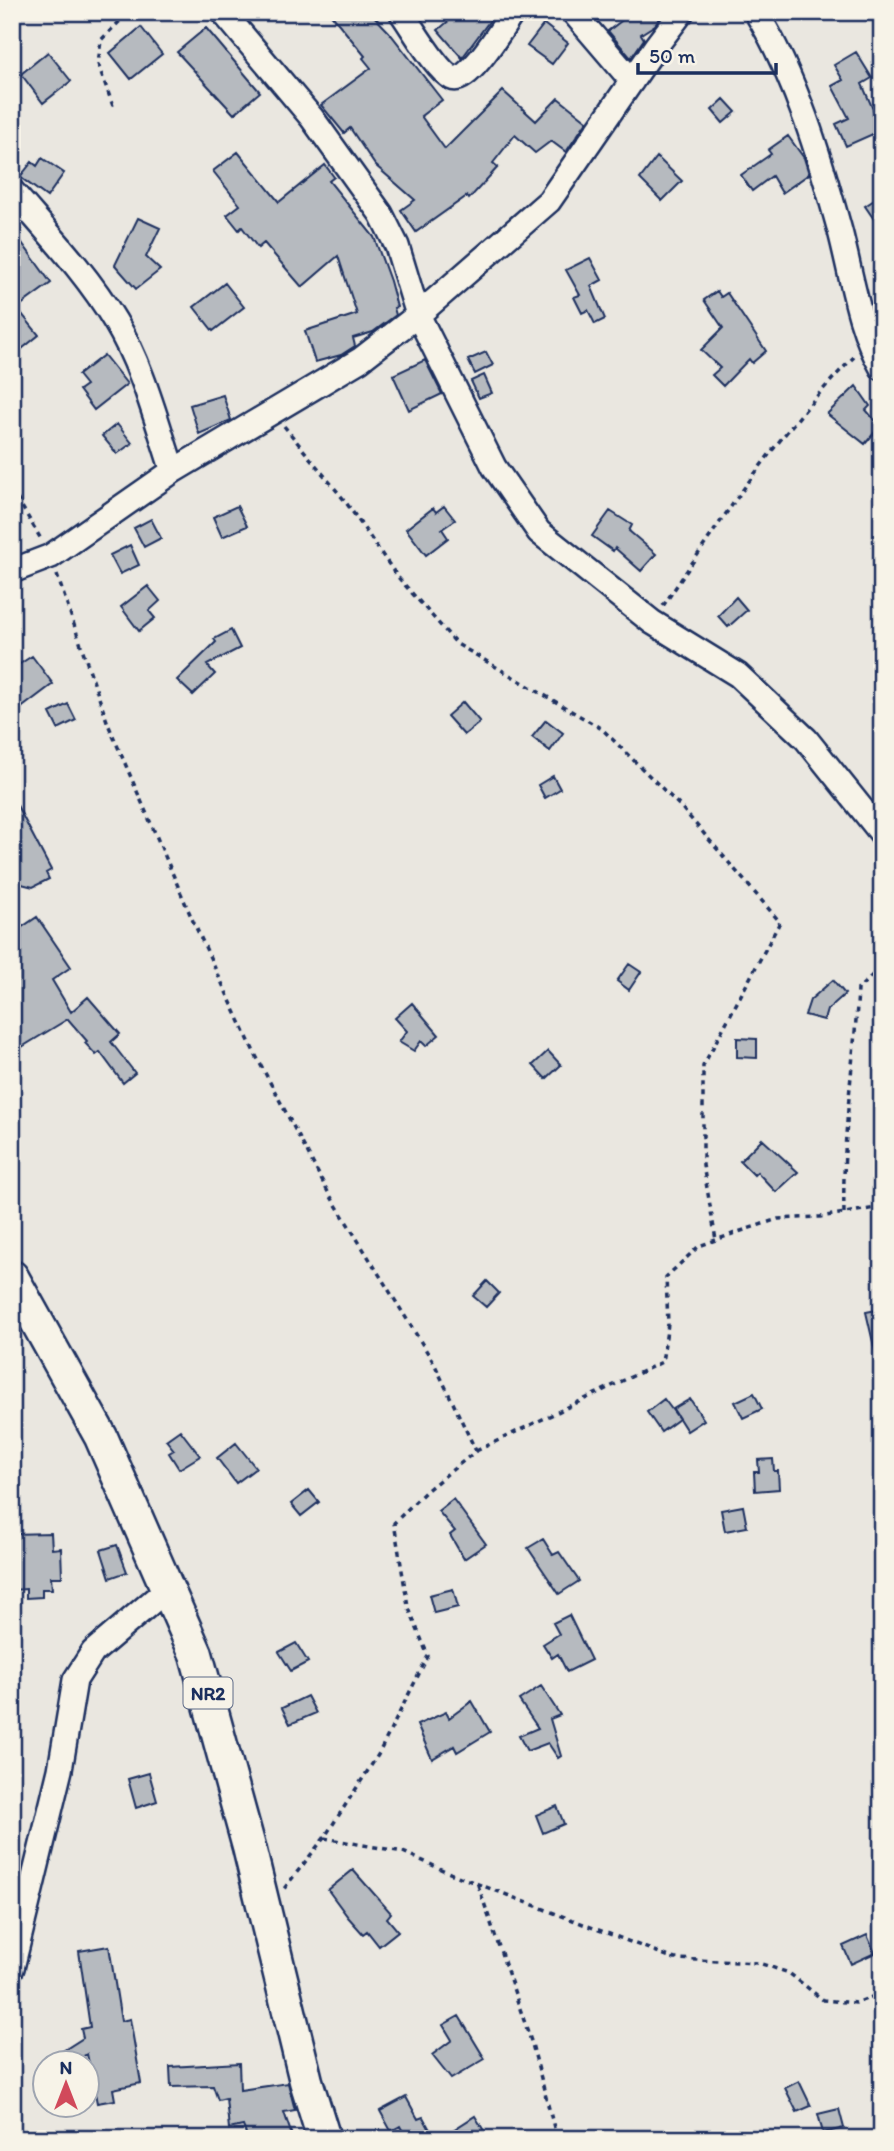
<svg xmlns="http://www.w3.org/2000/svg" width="894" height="2151" font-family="Itim,sans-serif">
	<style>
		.building { fill: #b6babf; stroke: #1b2f5e; stroke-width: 2 }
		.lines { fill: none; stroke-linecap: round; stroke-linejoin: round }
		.minor-casing { stroke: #1b2f5e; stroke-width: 28 }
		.highway-casing { stroke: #1b2f5e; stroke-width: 37 }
		.path { stroke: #1b2f5e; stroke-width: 3.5; stroke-dasharray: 5 5; stroke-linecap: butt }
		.minor { stroke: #f7f3e8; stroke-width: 23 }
		.highway { stroke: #f7f3e8; stroke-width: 32 }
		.labels { text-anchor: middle; stroke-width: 5; stroke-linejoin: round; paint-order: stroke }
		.shield { fill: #f7f3e8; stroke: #5d6a87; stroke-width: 2 }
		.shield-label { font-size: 19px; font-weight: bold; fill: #1b2f5e }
	</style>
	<rect width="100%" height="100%" fill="#eae7e0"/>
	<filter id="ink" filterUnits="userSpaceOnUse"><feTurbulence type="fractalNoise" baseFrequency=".0143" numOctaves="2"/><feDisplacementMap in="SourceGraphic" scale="14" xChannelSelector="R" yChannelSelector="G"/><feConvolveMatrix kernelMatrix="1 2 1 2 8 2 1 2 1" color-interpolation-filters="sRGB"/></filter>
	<g filter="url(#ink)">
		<path class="building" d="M329,12H370L389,32L442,100L421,116L445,149L503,91L536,121L558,98L587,121L566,152L551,141L535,153L515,135L493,163L498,167L469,199L467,196L416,232L401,210L415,200L375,165L350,128L344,133L321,105L371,68L363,58L365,56Z
			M459,12H496L462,58L438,30Z
			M633,12H664L655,25L641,34L644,39L631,58L608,31Z
			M544,24L568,43L552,64L527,46Z
			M141,27L162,54L131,79L110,53Z
			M206,28L260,92L234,114L177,52Z
			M48,52L71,81L43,103L21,74Z
			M856,52L872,78L862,84L882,130L846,146L836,124L849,118L832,86L843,80L834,65Z
			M724,99L736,112L723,123L712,110Z
			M788,136L804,158L809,174L782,193L772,176L752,191L741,175L771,154L768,150Z
			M238,152L279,202L325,165L334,177L329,181L374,237L390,281L397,307L394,308L396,315L373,332L353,338L355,346L341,355L315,362L305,331L357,314L338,256L302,287L264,243L258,248L242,227L239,230L227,215L240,205L213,171Z
			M657,157L682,181L662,201L640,179Z
			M42,158L64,173L47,197L20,177L32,162L37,166Z
			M882,195V231L865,206Z
			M138,218L160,228L146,257L160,270L136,289L115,265Z
			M12,229L51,283L17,308L39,335L12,357Z
			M590,258L602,280L591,286L605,319L595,324L588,310L582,313L574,297L580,295L566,270Z
			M225,283L244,307L213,331L194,307Z
			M717,291L721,297L727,293L766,351L752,363L749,359L723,386L712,375L720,368L701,350L723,328L704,300Z
			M486,352L493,365L475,374L468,360Z
			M104,355L127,384L94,410L79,390L86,385L78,375Z
			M425,360L442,394L409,410L393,375Z
			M484,375L492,393L479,398L471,381Z
			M856,386L870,406L866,410L880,426L865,444L827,414Z
			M223,395L231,420L199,434L190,405Z
			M117,424L132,443L117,454L102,436Z
			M237,506L247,526L222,537L213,517Z
			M444,506L455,520L442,529L448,538L426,555L406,529L433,508L436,512Z
			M610,511L632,525L629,531L656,554L641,571L615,548L613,551L592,536Z
			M151,519L161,538L144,547L134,528Z
			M130,545L139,565L120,574L110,555Z
			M148,586L160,601L149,611L155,618L139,631L121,607Z
			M736,597L747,610L728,627L718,616Z
			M231,630L240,648L207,665L215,674L193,695L177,680L216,642L214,639Z
			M32,656L53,684L12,715V669Z
			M463,702L480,722L464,735L447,716Z
			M68,704L76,720L58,729L50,713Z
			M546,720L563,733L550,751L532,737Z
			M553,776L560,789L545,798L538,785Z
			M12,796L51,870L46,873L49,879L33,887L14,882L19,863L12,850Z
			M12,909L22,927L37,917L71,967L52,980L71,1012L88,997L120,1034L111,1042L135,1073L123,1083L100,1052L96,1055L85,1043L87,1041L68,1019L12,1053V972L19,967L12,957Z
			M629,964L641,972L629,990L617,981Z
			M833,980L845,994L827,1010L824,1020L805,1015L810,1000Z
			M412,1003L439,1035L426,1046L421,1041L414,1051L399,1042L407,1031L395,1018Z
			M737,1038L757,1039V1058L737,1057Z
			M548,1051L561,1065L546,1079L533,1065Z
			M762,1139L798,1172L776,1192L757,1172L754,1175L740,1161Z
			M487,1281L499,1293L486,1307L473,1296Z
			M882,1309V1354L876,1355L866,1312Z
			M754,1393L762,1409L743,1418L735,1402Z
			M664,1399L679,1419L661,1432L647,1412Z
			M690,1399L704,1420L687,1431L673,1409Z
			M180,1430L200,1456L179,1469L169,1453L174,1450L166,1440Z
			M236,1443L256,1468L236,1483L217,1458Z
			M773,1459L774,1471H778L779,1489L755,1491L754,1472H759L758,1460Z
			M309,1490L319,1502L301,1516L291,1504Z
			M453,1499L486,1544L464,1559L450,1535L455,1531L438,1511Z
			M743,1506L747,1527L725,1531L721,1510Z
			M51,1533L52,1549L61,1548L62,1577H51L52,1589H42V1597L26,1598V1589L12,1590V1534Z
			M543,1539L553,1555L559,1552L579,1581L559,1594L528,1548Z
			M117,1545L127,1572L110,1578L101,1550Z
			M453,1589L458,1607L434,1613L429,1595Z
			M569,1615L591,1660L567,1672L558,1654L552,1658L543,1644L559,1634L553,1623Z
			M296,1643L308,1662L291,1671L279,1652Z
			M541,1686L560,1715L550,1719L561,1756L558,1758L548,1743L527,1751L519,1736L538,1728L519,1700Z
			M307,1696L316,1713L290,1724L282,1708Z
			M472,1701L490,1732L457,1752L454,1746L432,1759L417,1725L446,1712L449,1718Z
			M149,1773L157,1801L136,1808L128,1779Z
			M557,1806L564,1824L543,1833L536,1815Z
			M353,1870L391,1913L387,1918L398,1931L379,1946L367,1931L363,1934L348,1917L328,1890Z
			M867,1935L875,1953L851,1964L843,1946Z
			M109,1946L121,2021L130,2019L141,2083L113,2089L115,2100L97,2103L87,2054L73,2063H44L83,2038L81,2029L90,2027L79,1951Z
			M459,2016L485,2059L451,2079L432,2055L452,2040L443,2025Z
			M239,2063L240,2090L288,2083L295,2110L284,2112L293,2139H248L243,2126L229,2129L226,2098L218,2100L213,2086L171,2087L170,2067Z
			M799,2081L811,2106L797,2112L785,2088Z
			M406,2097L418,2119L423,2117L435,2139H407L400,2126L391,2131L380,2111Z
			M839,2109L844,2128L823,2133L818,2114Z
			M475,2116L489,2139H439Z"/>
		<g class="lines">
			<g class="minor-casing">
				<path id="minor" d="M223,12L312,118L381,214L397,246L418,315L494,467L539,532L652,622L738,675L806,739L882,834
					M401,12C412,27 436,70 452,78C468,86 504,25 513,12
					M573,12L632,81
					M756,12C796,77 820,158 840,231C852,277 858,326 882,368
					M12,191C48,233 87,274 115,321C143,367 156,421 173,471
					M12,571L51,556L173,471L360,360L418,315L549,201L656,46L682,12
					M12,1968L60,1770L75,1680L93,1652L167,1589"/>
			</g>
			<g class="highway-casing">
				<path id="highway" d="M12,1277L101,1437L196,1654L249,1847L306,2081L324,2139"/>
			</g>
			<path class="path" d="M113,106L98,64L101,40L129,12
				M284,426L345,501L397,576L457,644L602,729L681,807L780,922L703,1066V1165L716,1240
				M12,490L41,539
				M57,575L108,724L193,921L254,1052L328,1192L434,1363L476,1451L426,1491L394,1523L408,1606L428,1656L378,1755L324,1838L283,1890
				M663,606C722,519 779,431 854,357
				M844,1213C842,1136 854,1065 858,989L882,966
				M476,1451L662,1362L668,1324L666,1277L699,1246L738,1232L778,1219L820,1217L882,1207
				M324,1838L403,1852L452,1874L675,1959L759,1963L789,1973L823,2000L856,2003L882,1993
				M478,1885L532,2044L557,2139"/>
			<use href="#minor" class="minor"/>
			<use href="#highway" class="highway"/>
		</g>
	</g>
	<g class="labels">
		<rect class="shield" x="183.5" y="1677.5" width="49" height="31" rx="5"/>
		<g class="shield-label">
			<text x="208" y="1700">NR2</text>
		</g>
	</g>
	<rect width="894" height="2151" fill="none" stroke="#f7f3e8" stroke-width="42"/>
	<rect x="21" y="21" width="852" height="2109" fill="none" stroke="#1b2f5e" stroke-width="2.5" filter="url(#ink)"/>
	<g transform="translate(66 2084)"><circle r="33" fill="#f7f3e8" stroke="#9fa5b1" stroke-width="2"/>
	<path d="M0-5L12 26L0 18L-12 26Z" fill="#d1495b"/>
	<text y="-10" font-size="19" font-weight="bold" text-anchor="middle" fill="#1b2f5e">N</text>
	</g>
	<path d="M638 63v10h138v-10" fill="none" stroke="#1b2f5e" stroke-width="3.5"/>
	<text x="649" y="63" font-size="21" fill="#1b2f5e" stroke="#f7f3e8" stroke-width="5" paint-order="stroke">50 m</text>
</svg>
